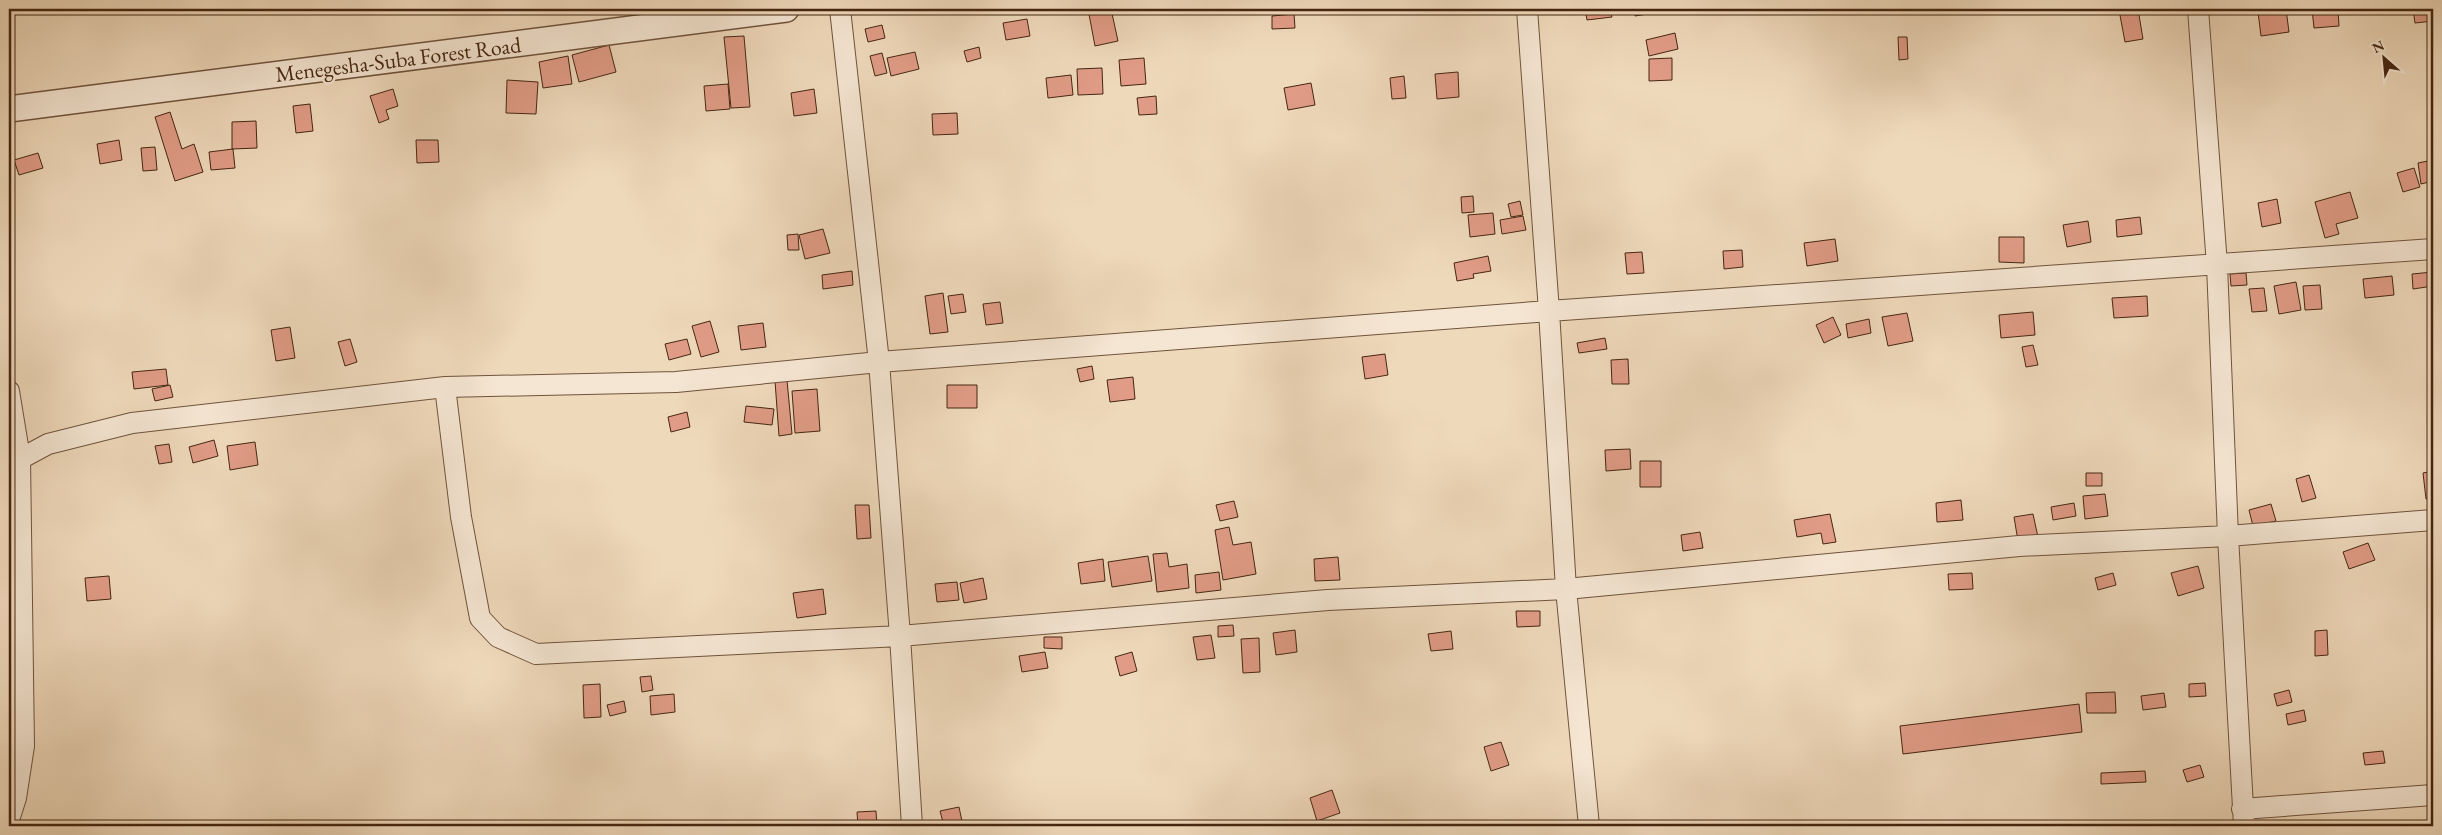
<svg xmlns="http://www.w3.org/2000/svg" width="2442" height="835" font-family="'EB Garamond',serif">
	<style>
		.building { fill: #e19c87; stroke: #452611 }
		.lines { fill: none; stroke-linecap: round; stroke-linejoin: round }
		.minor-casing { stroke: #70533c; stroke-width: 22 }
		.tertiary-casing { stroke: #70533c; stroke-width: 28 }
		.minor { stroke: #f5e6d3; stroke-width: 20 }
		.tertiary { stroke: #f5e6d3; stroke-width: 25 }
		.labels { text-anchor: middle; stroke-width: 5; stroke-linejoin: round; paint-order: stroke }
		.street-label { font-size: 22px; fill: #452611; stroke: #f5e6d3 }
	</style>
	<rect width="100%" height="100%" fill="#efd9bb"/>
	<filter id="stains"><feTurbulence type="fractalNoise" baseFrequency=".004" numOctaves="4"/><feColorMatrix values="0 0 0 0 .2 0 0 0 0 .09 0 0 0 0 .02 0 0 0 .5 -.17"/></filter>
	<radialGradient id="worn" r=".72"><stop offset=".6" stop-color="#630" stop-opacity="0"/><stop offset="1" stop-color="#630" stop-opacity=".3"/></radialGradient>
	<path class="building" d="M1088,9H1111L1118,41L1095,46Z
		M1585,9H1610L1612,17L1587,20Z
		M1634,9H1659L1660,12L1635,16Z
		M2138,9L2143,39L2125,42L2119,10Z
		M2286,9L2289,32L2261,36L2258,12Z
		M2312,9H2338L2339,26L2314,28Z
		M2413,9H2433V21L2415,23Z
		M1294,14L1295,28L1272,29V16Z
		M1027,19L1030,36L1006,40L1003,23Z
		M882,25L885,38L868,42L865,29Z
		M1675,33L1678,49L1649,56L1646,40Z
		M744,36L750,107L731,108L724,37Z
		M1898,37H1907L1908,59L1899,60Z
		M609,45L616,72L579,82L572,55Z
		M979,47L981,58L967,62L964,51Z
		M915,52L919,69L891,76L887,58Z
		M882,53L887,73L875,76L870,56Z
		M568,56L572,84L543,88L539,62Z
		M1144,58L1146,84L1121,86L1119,60Z
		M1672,58V80L1649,81V59Z
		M1102,68L1103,94L1078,95L1077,69Z
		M1458,72L1459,97L1437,99L1435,74Z
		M1071,75L1073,95L1048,98L1046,78Z
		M1404,76L1406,98L1392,99L1390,78Z
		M507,80L538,82L536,114L506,113Z
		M1311,83L1315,105L1288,110L1284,88Z
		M728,84L730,109L706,111L704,86Z
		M393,89L398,106L386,110L389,119L379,123L370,96Z
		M814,89L817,113L794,116L791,93Z
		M1156,96L1157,114L1139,115L1137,98Z
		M310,104L313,131L296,133L293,106Z
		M170,112L182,149L194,144L203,172L175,181L155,117Z
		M957,113L958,134L933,135L932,114Z
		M256,121L257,148L232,149V122Z
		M119,140L122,160L100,164L97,144Z
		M416,140H438L439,162L417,163Z
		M155,147L157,170L143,171L141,148Z
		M233,149L235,168L211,170L209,152Z
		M38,153L43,168L19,175L14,160Z
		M2433,160V181L2421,184L2418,163Z
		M2414,168L2420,187L2403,192L2397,173Z
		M2350,192L2358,218L2336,224L2339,234L2325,238L2315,202Z
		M2433,195V216H2430L2428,196Z
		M1473,196L1474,212L1462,213L1461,197Z
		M2277,199L2281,223L2262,227L2258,203Z
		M1520,201L1523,215L1511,217L1508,204Z
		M1493,213L1495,234L1470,237L1468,215Z
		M1523,216L1526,230L1502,234L1500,220Z
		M2140,217L2142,234L2117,237L2116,220Z
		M2088,221L2091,242L2067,247L2063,225Z
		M823,229L830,253L805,259L799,235Z
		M798,234L799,250H788L787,235Z
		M1999,237H2024V263L1999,262Z
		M1835,239L1838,261L1807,266L1804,243Z
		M1742,250L1743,267L1724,269L1723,251Z
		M1642,252L1644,273L1627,274L1625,253Z
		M1488,256L1491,271L1473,274L1474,278L1457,281L1454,263Z
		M852,271L853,285L823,289L822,275Z
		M2433,272V286L2413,289L2412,274Z
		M2246,273L2247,285L2231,286L2230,274Z
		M2392,276L2394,295L2365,298L2363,279Z
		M2296,282L2301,310L2279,314L2274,286Z
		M2320,285L2322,309L2305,310L2303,286Z
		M2264,288L2267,311L2252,312L2249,289Z
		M943,293L948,332L930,334L925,296Z
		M963,294L966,312L951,314L948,296Z
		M2147,296L2148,316L2114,318L2112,298Z
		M1000,302L1003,323L986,325L983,304Z
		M2033,312L2035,335L2001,338L1999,315Z
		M1907,313L1913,341L1888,346L1882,317Z
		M1833,317L1841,335L1824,343L1816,325Z
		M1869,319L1871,333L1848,338L1846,324Z
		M710,321L719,352L701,357L692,326Z
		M763,323L766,347L741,350L738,326Z
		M290,327L295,358L276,361L271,330Z
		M1605,338L1607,349L1579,353L1577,343Z
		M350,339L357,362L345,366L338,342Z
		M687,339L691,354L669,360L665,344Z
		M2033,345L2038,365L2026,367L2022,347Z
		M1385,354L1388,375L1365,379L1362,357Z
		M1628,359L1629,384H1612L1611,360Z
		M1092,366L1094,379L1080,382L1077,369Z
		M166,369L168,385L134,389L132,372Z
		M1133,377L1135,399L1110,402L1107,380Z
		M787,380L792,434L779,436L775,381Z
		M170,385L173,397L155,401L152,389Z
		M947,385H977V408H947Z
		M817,389L820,431L795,433L792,391Z
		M746,406L774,409L772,425L744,422Z
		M687,412L690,427L671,432L668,417Z
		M214,440L218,456L193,463L189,447Z
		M255,442L258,465L230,470L227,446Z
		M169,444L172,462L159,464L155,446Z
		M1630,449L1631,469L1606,471L1605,450Z
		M1640,461H1661V487H1640Z
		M2433,471V498L2426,499L2423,473Z
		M2086,473H2102V486H2086Z
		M2309,475L2316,498L2302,502L2296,479Z
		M2105,494L2108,516L2085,519L2083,496Z
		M1961,500L1963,520L1937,522L1936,503Z
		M1234,501L1238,517L1220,521L1216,505Z
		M2074,503L2076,516L2053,520L2051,507Z
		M2271,504L2276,521L2253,526L2249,510Z
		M855,505H869L871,538L857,539Z
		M1830,514L1836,542L1823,544L1821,533L1797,537L1794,520Z
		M2033,514L2038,537L2018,541L2014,517Z
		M1229,527L1233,545L1251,542L1256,574L1223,580L1215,530Z
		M1700,532L1703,548L1683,551L1681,535Z
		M2368,543L2375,560L2349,569L2343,552Z
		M1167,553L1169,567L1187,564L1189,588L1157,592L1153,554Z
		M1148,556L1152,581L1112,587L1108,562Z
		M1338,557L1340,580L1315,581L1314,559Z
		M1103,559L1105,581L1081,584L1078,563Z
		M2198,566L2204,588L2178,596L2171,573Z
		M1219,572L1221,590L1196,593L1195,575Z
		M1972,573L1973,589L1949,590L1948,574Z
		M2113,573L2116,585L2098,590L2095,578Z
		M109,576L111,599L87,601L85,578Z
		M983,578L987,599L964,603L960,583Z
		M957,582L959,600L937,602L935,584Z
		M823,589L826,614L797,618L793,593Z
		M1516,611H1540V626L1517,627Z
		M1233,625L1234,636L1218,637V626Z
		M1295,630L1297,652L1276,655L1273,633Z
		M2327,630L2328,655L2315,656V631Z
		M1451,631L1453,649L1431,651L1428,634Z
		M1211,635L1215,658L1197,660L1193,637Z
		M1044,637H1062V649L1044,648Z
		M1259,638L1260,672L1243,673L1241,639Z
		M1045,652L1048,668L1022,672L1019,656Z
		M1132,652L1137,671L1120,676L1115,657Z
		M651,676L653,690L642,692L640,677Z
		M2205,683L2206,696L2189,697V684Z
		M600,684L601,717L584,718L583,685Z
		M2289,690L2292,702L2277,706L2274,694Z
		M2115,692L2116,713H2087L2086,693Z
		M2164,693L2166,707L2143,710L2141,696Z
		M674,694L675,712L651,715L650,696Z
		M624,701L626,712L610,716L607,705Z
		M2079,704L2082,732L1903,754L1900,726Z
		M2304,710L2306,721L2288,725L2286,714Z
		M1501,742L1509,765L1491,771L1484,747Z
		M2383,751L2385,763L2365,765L2363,753Z
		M2200,765L2204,777L2187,782L2183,770Z
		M2145,771L2146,782L2101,784V773Z
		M1332,790L1340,813L1317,821L1310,798Z
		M959,807L963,826H944L940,811Z
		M876,811L877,826H858L857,812Z"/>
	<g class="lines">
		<g class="minor-casing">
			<path id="minor" d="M840,9L879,362L900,636L912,826
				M1527,9L1549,311L1566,589L1589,826
				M2198,9L2217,265L2228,536L2244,826
				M445,387L461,517L480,618L498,637L536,654L900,636L1328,600L1566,589L2019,546L2228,536L2433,520
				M9,391L20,458L24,746L16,798L9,820
				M9,465L48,444L132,423L445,387L676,382L879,362L1549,311L2433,249
				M2242,809L2433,795"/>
		</g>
		<g class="tertiary-casing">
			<path id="tertiary" d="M9,109L786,9"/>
		</g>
		<use href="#minor" class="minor"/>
		<use href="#tertiary" class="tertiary"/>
	</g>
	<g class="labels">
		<g class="street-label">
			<text transform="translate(398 59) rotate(-7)" y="8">Menegesha-Suba Forest Road</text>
		</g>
	</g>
	<rect width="2442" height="835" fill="none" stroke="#efd9bb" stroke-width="30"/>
	<rect x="10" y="10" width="2422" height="815" fill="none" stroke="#452611" stroke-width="2.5"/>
	<rect x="15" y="15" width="2412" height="805" fill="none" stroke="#452611"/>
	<g transform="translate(2384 58) rotate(333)" stroke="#f5e6d3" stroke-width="4" paint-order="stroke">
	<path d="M0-4L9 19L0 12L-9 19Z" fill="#452611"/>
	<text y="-8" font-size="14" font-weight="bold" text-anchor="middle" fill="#452611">N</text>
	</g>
	<rect width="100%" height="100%" filter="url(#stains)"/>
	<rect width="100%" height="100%" fill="url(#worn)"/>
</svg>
